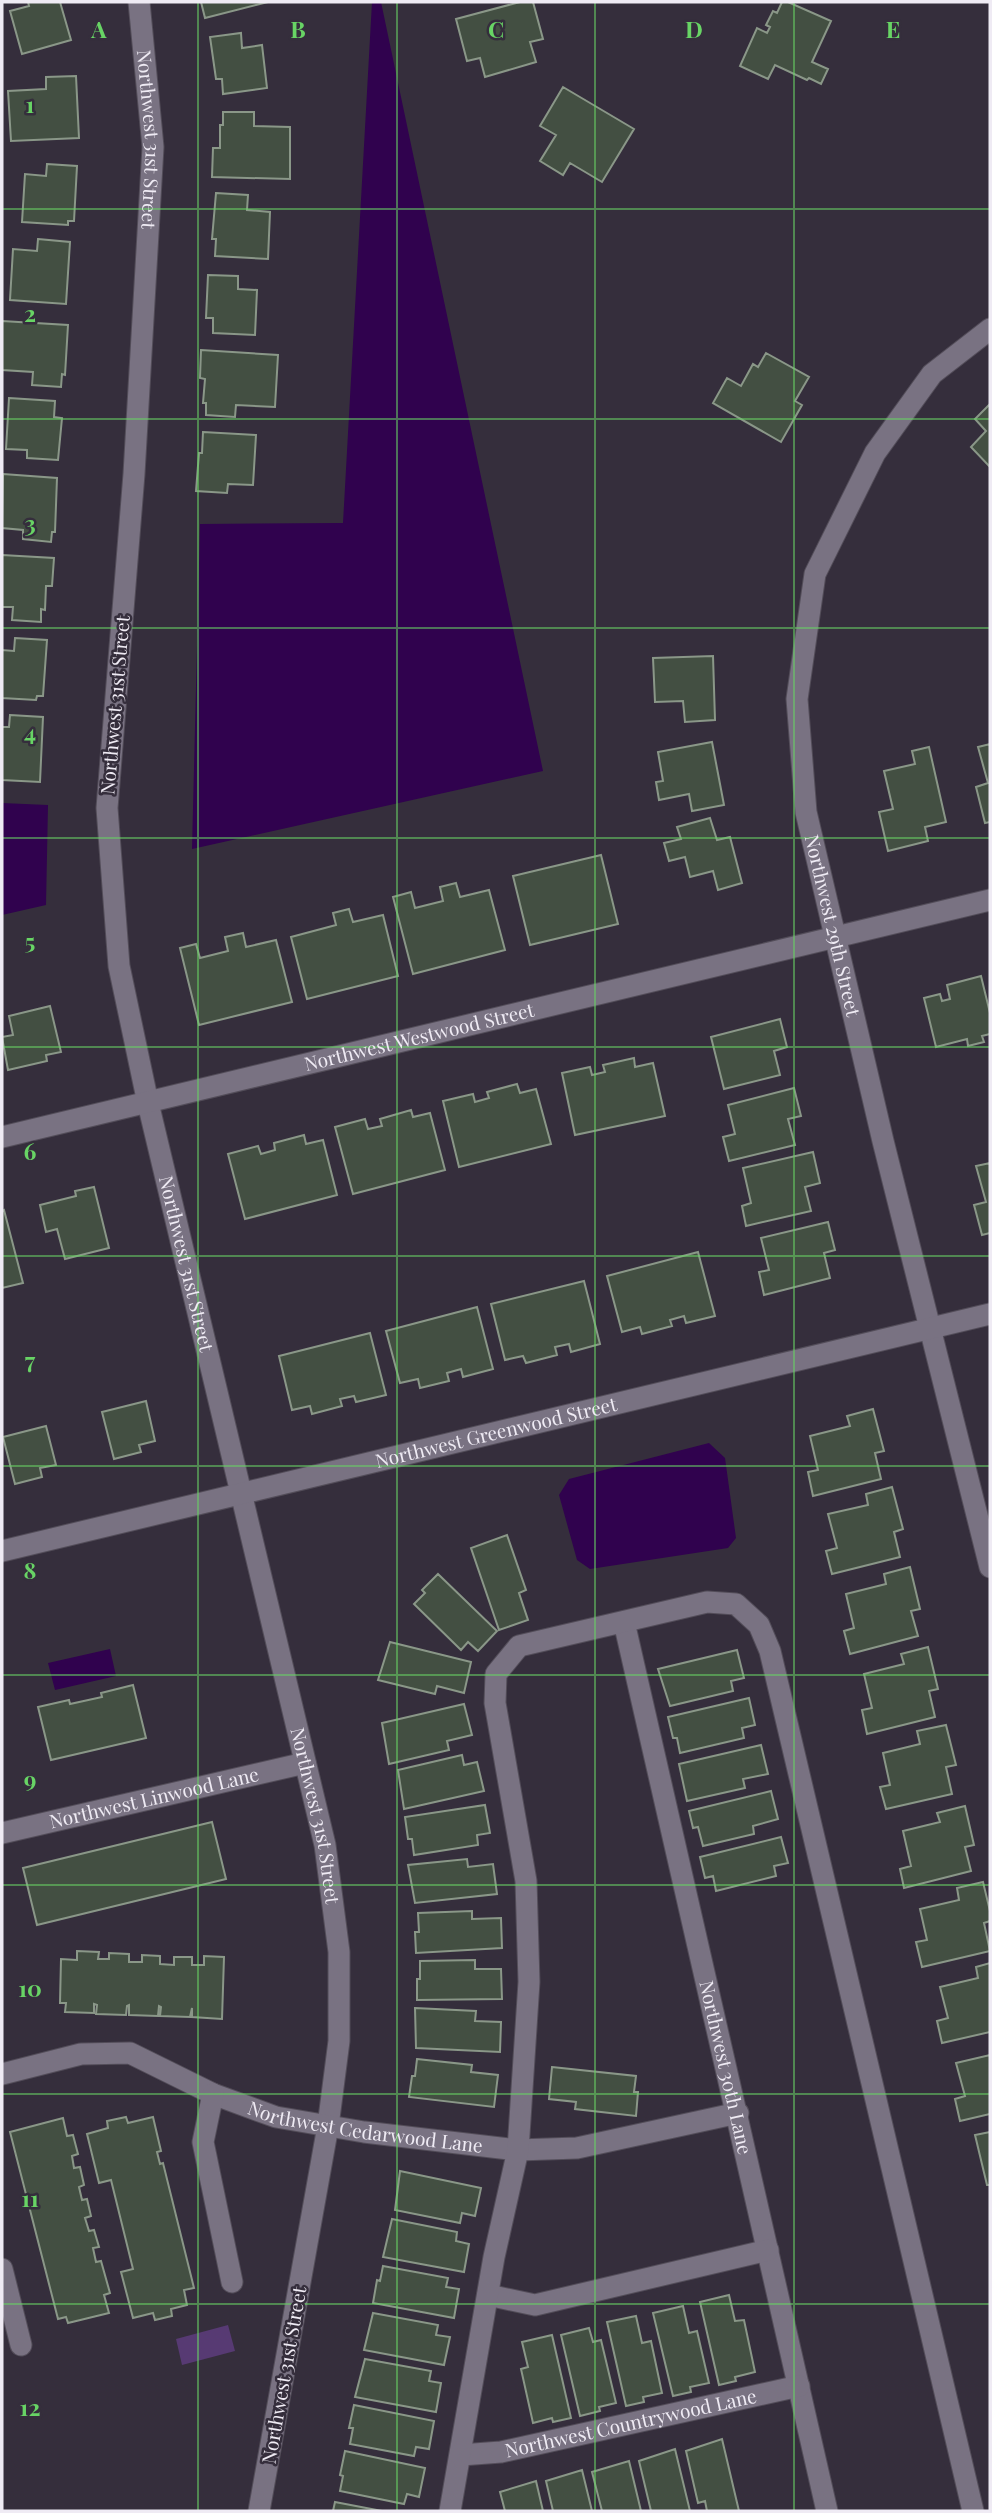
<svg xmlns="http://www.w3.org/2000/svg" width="992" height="2513" font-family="'Playfair Display',serif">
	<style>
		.green { fill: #573a73 }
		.water { fill: #30024e }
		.building { fill: #434f42; stroke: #8a9788; stroke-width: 2 }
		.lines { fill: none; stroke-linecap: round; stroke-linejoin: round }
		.street-casing { stroke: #534d59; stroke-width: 23 }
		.street { stroke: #797282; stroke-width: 21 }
		.grid { fill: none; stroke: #68d465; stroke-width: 2; stroke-opacity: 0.55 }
		.labels { text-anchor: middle; stroke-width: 5; stroke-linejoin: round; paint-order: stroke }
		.street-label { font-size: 19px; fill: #efebf4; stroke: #352e3c }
		.grid-label { font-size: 23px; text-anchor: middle; font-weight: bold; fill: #68d465; stroke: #352e3c; stroke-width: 5; stroke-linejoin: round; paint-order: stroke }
	</style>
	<rect width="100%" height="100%" fill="#352e3c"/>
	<path class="green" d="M228,2325L235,2351L182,2365L176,2339Z"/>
	<path class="water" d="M372,2H381L543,771L192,849L200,524L343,523Z
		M2,803L48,805L46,905L2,915Z
		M709,1443L725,1458L736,1538L728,1548L590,1569L577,1560L559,1495L569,1479Z
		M110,1649L116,1676L55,1690L48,1663Z"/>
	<path class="building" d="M28,2H60L71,40L22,54L10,11L29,6Z
		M201,2H268L205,18Z
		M520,2H533L543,39L530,42L536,62L485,77L480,58L467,61L456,19Z
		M782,2H788L831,21L812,62L828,69L821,84L809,78L807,80L775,65L768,79L740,66L757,28L767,33L770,27L766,25L773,11L777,13Z
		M241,33L242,48L262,45L267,88L223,94L222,79H216L210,37Z
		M76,76L79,138L11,141L8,91L46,89V77Z
		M563,87L634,129L602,182L570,163L563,175L540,161L556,135L540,126Z
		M223,112H254V126L290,127V179L212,177L213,148H220V125H223Z
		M47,164L77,166L74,221H68V225L22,222L25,174L46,176Z
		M216,193L248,195L247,210L270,212L268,259L215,256L216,239H212Z
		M38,239L70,242L66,304L10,300L13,249L37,251Z
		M208,275L238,276V289L257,290L255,335L213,333V318H206Z
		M2,321L68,325L65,375L62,374L61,387L32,385L33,372L2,370Z
		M201,350L278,355L275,407L236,405L235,417L206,415V403H203L205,379L200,378Z
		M766,353L809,377L795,401L802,405L781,442L713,403L727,378L741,386L753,364L758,367Z
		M9,398L55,401L54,417L62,418L58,460L27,458V450L6,449Z
		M990,404V467L971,447L986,431L975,419Z
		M203,432L256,435L253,485L228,484L227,493L196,491L199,453H202Z
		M3,474L57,478L55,532H52L51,542L23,539V530L2,528Z
		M2,555L54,558L52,586H46L45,610L41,609V622L12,620L13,607H2Z
		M15,638L47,640L43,696H37L36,700L2,698V650L14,651Z
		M713,656L715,720L685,722L683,701L655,702L653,658Z
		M10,715L43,717L40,782L2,780V727H9Z
		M712,742L724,805L692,811L689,794L659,800L656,782L663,781L658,752Z
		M990,744V822L985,823L976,787L988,783L978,747Z
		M929,747L946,822L925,827L928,841L888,851L879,812L893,809L884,771L915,764L912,751Z
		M710,818L717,840L730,837L742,883L718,890L713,871L690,877L685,857L669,861L664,843L681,839L677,827Z
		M601,855L618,924L530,945L513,876Z
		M456,883L460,897L489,890L505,950L413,974L393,897L411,892L415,908L443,901L440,887Z
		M349,909L353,922L383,915L398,976L307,999L291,937L336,925L333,913Z
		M243,933L246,947L276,940L292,1002L199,1025L180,948L196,944L200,958L228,951L225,937Z
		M981,976L990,1013V1034L982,1036L984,1042L968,1046L967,1039L936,1047L924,998L940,994L942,1001L950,999L947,985Z
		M50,1006L61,1052L46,1055L47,1061L8,1070L2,1037L13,1035L9,1016Z
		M780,1019L787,1047L774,1051L780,1075L724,1089L711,1037Z
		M634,1058L635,1067L653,1063L665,1116L575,1135L562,1073L590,1067L592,1075L605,1072L603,1065Z
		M517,1084L520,1093L536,1089L551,1144L459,1167L443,1101L473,1094L475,1102L489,1098L487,1092Z
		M794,1088L801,1116L788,1119L795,1145L729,1161L723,1137L735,1134L728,1105Z
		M411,1110L413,1117L430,1113L445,1170L353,1194L335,1127L365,1119L368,1129L382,1126L380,1119Z
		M304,1135L306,1144L323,1140L337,1195L245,1219L228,1154L258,1146L261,1154L275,1150L274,1143Z
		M813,1152L820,1183L805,1187L811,1211L746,1226L742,1206L751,1203L743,1168Z
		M990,1163V1233L982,1235L974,1205L986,1202L976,1166Z
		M94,1187L109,1248L65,1259L57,1229L46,1232L40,1205L76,1196L75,1191Z
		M4,1210L23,1283L2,1288V1211Z
		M828,1222L835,1250L824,1253L830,1278L764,1295L759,1272L769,1270L761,1238Z
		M698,1252L715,1316L686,1323L684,1316L670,1320L672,1326L642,1334L640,1327L622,1332L607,1276Z
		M584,1281L600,1344L571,1352L569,1344L555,1347L557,1355L526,1363L523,1356L505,1360L491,1304Z
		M477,1307L493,1369L463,1377L461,1369L447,1373L449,1381L420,1388L418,1379L400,1383L386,1331Z
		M370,1333L386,1395L356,1402L354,1396L340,1399L342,1406L312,1414L310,1406L292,1410L279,1356Z
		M146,1401L155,1441L139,1445L141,1452L114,1459L102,1412Z
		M873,1409L884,1451L875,1453L881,1479L813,1496L808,1472L818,1470L810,1436L850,1426L847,1416Z
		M46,1426L56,1465L40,1468L42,1477L15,1484L3,1437Z
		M892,1487L903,1529L894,1532L900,1557L832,1574L826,1551L837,1548L828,1514L868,1505L866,1494Z
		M507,1535L526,1590L519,1593L528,1620L499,1630L471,1548Z
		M910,1567L920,1609L911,1611L918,1636L850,1654L844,1631L854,1628L846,1594L886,1584L884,1574Z
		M438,1574L497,1631L478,1651L468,1642L461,1650L414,1604L425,1593L422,1590Z
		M390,1642L471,1662L464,1693L437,1686L435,1694L378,1680Z
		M928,1647L938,1689L929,1691L935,1717L867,1734L862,1710L872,1708L864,1674L904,1664L901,1654Z
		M737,1650L744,1678L731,1681L733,1691L670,1706L658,1669Z
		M133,1685L146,1738L51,1760L38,1707L69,1700L70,1704L102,1697L101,1693Z
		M749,1698L755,1725L742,1728L744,1738L680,1753L677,1738H673L668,1717Z
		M464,1704L472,1735L447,1741L449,1750L389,1764L382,1723Z
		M946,1725L956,1765L946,1767L952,1794L886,1809L880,1787L890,1785L883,1753L920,1744L917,1731Z
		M761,1745L768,1774L743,1779L745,1788L687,1801L679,1764Z
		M462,1755L464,1765L477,1762L484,1791L404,1809L398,1770Z
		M771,1791L778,1819L753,1826L754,1834L703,1846L698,1827L693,1828L689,1811Z
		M485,1805L490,1833L477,1835L478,1845L414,1855L412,1839H408L405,1817Z
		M965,1806L974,1845L965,1847L971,1871L904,1888L900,1869L911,1866L903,1831L940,1822L937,1813Z
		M212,1822L226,1879L37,1925L23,1868Z
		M781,1837L788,1863L774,1866L776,1876L716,1891L713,1876L705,1878L700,1857Z
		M467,1859L468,1867L493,1864L497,1894L415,1903L408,1865Z
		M983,1882L990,1911V1921L984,1923L990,1951L922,1967L916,1942L927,1940L920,1909L959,1900L957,1888Z
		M472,1911V1919L501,1918L502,1948L416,1953L415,1932H419L418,1913Z
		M77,1951L99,1952L98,1959H109V1953L129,1954V1962H142V1955L160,1956V1964L174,1965V1957H192V1965H204V1956L224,1957L222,2019L192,2017V2008L190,2017L160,2016L161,2007L159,2006L158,2016L129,2015V2005L127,2006L126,2015L96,2014L97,2005L94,2004V2013L65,2012L66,2003H60L61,1959L77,1960Z
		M475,1960V1969H501L502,1999L417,2000V1979H420V1961Z
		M990,1963V2032L942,2043L937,2021L948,2018L940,1987L978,1978L976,1967Z
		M415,2008L476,2011L475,2021L501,2022L500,2052L416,2048Z
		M990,2055V2114L960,2121L955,2099L965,2096L956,2063Z
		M417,2059L472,2065L471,2072L498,2075L494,2107L409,2097L412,2076H415Z
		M552,2067L636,2076L634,2092H638L636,2116L575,2109L576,2102L549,2099Z
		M126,2117L128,2123L153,2117L161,2151L157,2152L160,2164L163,2163L194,2288L184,2290L187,2305L171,2309L172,2316L155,2320L153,2313L133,2318L121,2272L133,2269L111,2180L99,2183L87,2134L108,2128L107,2121Z
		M63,2118L67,2136L73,2135L78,2154L72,2156L74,2168L80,2167L84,2185L79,2187L82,2200L87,2199L91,2216L85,2218L89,2231L94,2230L99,2247L93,2248L96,2262L101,2261L110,2293L104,2295L109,2313L68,2323L66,2317L58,2319L10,2132Z
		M990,2132V2185H987L975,2135Z
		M400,2171L481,2188L475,2216L462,2213L460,2223L395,2210Z
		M392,2219L457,2232L456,2241L469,2244L464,2272L383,2257Z
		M383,2266L448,2278L446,2287L459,2289L454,2318L373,2303L377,2280L380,2281Z
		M729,2295L735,2321L744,2320L755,2372L735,2377L736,2381L719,2385L700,2302Z
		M683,2306L689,2333L697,2331L709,2383L690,2387L691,2392L673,2396L653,2313Z
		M373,2313L438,2325L436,2335L450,2337L444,2365L364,2350Z
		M636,2316L642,2343L651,2341L662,2393L643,2397L644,2402L626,2406L607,2322Z
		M589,2328L593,2342L601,2340L616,2403L599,2407L600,2411L580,2416L561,2335Z
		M552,2335L571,2418L553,2422L552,2418L533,2423L521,2369L528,2367L522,2342Z
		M365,2359L431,2371L429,2381L441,2383L436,2412L355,2397Z
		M354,2405L434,2421L429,2449L416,2447L414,2456L350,2444L353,2428H349Z
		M722,2439L739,2511H707L705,2501L698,2503L686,2451Z
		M675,2449L690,2511H651L639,2461Z
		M345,2451L425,2468L419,2497L407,2494L404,2504L340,2491L343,2476L340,2475Z
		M629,2461L641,2511H602L592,2472Z
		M582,2470L592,2511H553L546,2481Z
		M536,2481L543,2511H505L500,2492Z
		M335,2502L382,2511H333Z"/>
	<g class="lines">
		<g class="street-casing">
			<g id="street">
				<path id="s1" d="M139,2L153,147L134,474L107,808L119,966L148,1103L325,1845L339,1952V2041L328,2126L259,2511"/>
				<path id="s2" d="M990,329L932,374L875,453L815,574L797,699L806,812L883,1141L990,1567"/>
				<path id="s3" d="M2,1137L990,900"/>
				<path id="s4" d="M2,1551L990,1314"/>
				<path id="s5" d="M624,1622L827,2511"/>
				<path id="s6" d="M2,1833L305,1763"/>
				<path id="s7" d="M2,2074L81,2054L130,2053L213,2094L276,2117L364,2132L518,2150L577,2148L738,2113"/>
				<path d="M213,2094L203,2142L232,2282"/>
				<path d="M2,2269L21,2345"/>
				<path d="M488,2295L535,2305L768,2250"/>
				<path id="s8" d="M461,2455L501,2452L799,2386"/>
				<path d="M450,2511L494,2257L518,2150L529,1982L526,1881L495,1703L496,1674L519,1646L707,1602L736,1604L759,1625L770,1651L973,2511"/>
			</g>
		</g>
		<use href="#street" class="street"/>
	</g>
	<path class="grid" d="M198,2V2511M397,2V2511M595,2V2511M794,2V2511M2,209H990M2,419H990M2,628H990M2,838H990M2,1047H990M2,1256H990M2,1466H990M2,1675H990M2,1885H990M2,2094H990M2,2304H990"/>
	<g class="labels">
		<g class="street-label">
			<text dy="7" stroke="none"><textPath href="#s1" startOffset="138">Northwest 31st Street</textPath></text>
			<text transform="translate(115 705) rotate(-85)" y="7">Northwest 31st Street</text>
			<text dy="7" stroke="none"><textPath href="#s2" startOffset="662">Northwest 29th Street</textPath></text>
			<text dy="7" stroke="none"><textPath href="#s3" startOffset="429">Northwest Westwood Street</textPath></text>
			<text dy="7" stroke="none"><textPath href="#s1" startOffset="1272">Northwest 31st Street</textPath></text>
			<text dy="7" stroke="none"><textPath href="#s4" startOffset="508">Northwest Greenwood Street</textPath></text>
			<text dy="7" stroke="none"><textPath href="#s6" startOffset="156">Northwest Linwood Lane</textPath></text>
			<text dy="7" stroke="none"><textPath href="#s1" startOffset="1839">Northwest 31st Street</textPath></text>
			<text dy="7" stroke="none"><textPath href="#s5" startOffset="457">Northwest 30th Lane</textPath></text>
			<text dy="7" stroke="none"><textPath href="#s7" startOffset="380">Northwest Cedarwood Lane</textPath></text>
			<text transform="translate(284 2375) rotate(-80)" y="7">Northwest 31st Street</text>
			<text dy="7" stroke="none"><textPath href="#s8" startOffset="173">Northwest Countrywood Lane</textPath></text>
		</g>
	</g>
	<g class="grid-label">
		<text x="99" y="38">A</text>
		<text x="298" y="38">B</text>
		<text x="496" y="38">C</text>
		<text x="694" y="38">D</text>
		<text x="893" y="38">E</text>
		<text x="30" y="113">1</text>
		<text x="30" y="322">2</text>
		<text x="30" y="532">3</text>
		<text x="30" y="741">4</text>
		<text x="30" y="950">5</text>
		<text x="30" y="1160">6</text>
		<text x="30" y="1369">7</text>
		<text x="30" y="1579">8</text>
		<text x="30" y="1788">9</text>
		<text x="30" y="1997">10</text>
		<text x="30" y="2207">11</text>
		<text x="30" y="2416">12</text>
	</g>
	<rect width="992" height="2513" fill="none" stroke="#efebf4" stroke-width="7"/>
</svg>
